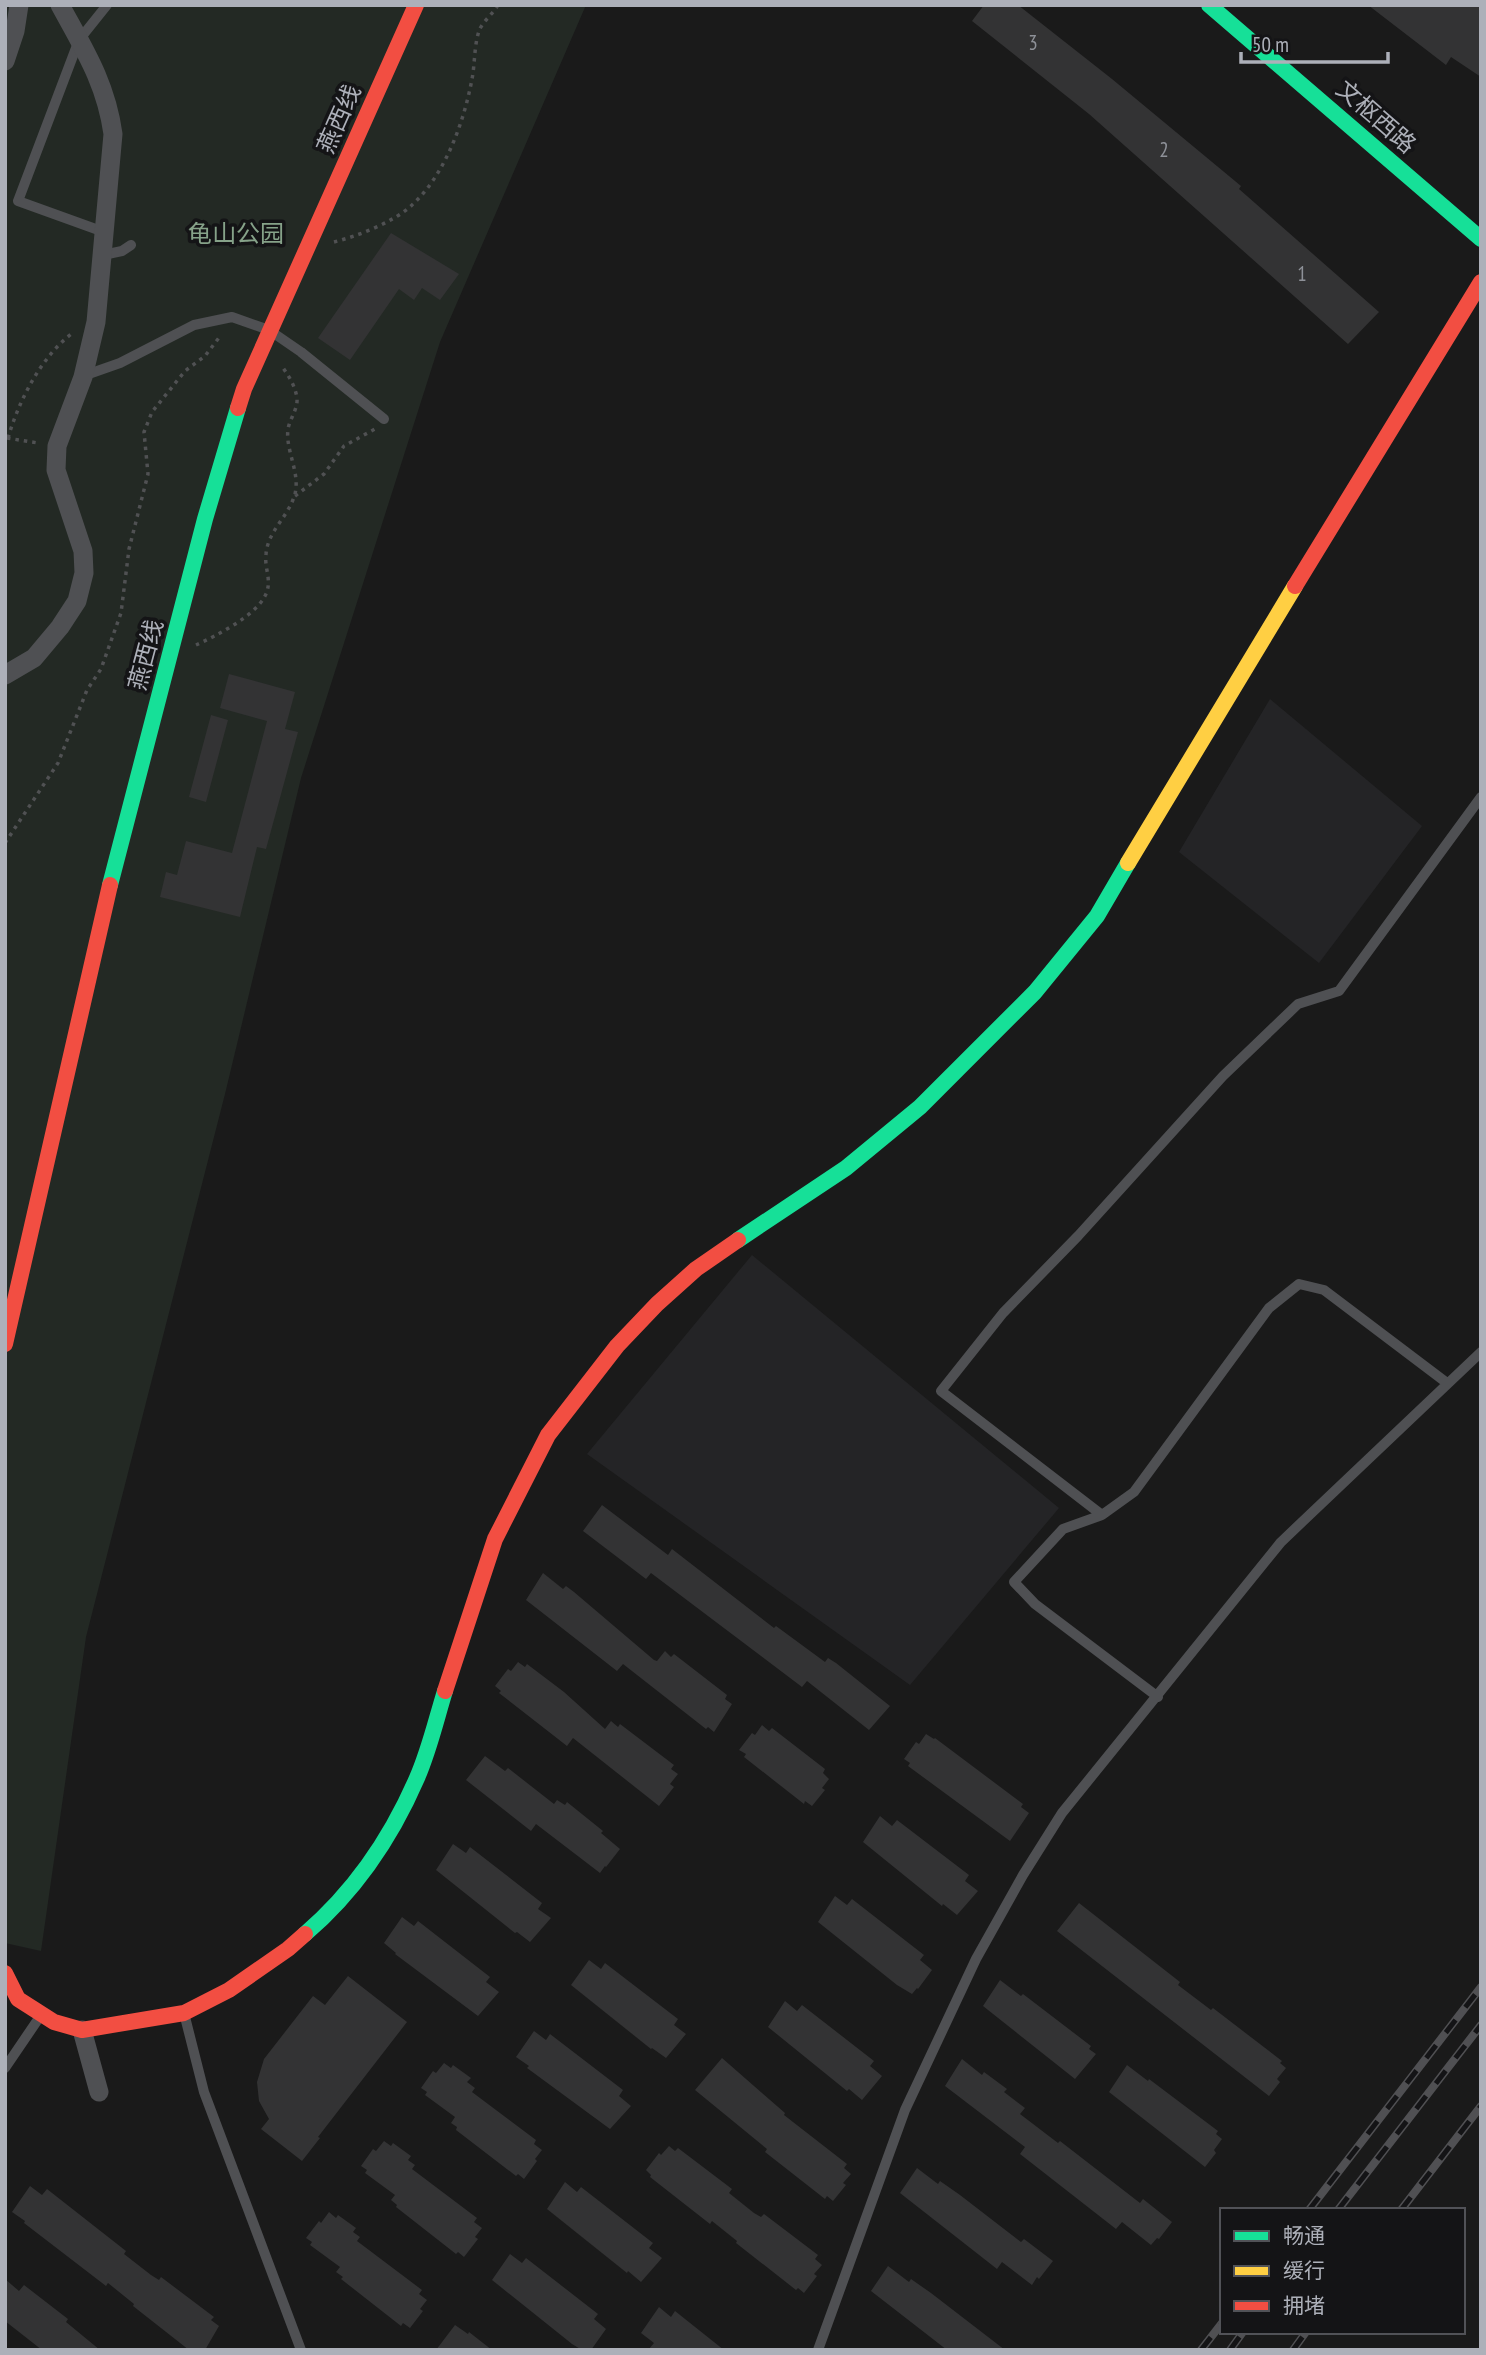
<svg xmlns="http://www.w3.org/2000/svg" width="1486" height="2355" font-family="'PT Sans Narrow','Noto Sans SC',sans-serif">
	<style>
		.built { fill: #242426 }
		.green { fill: #232924 }
		.building { fill: #333334 }
		.lines { fill: none; stroke-linecap: round; stroke-linejoin: round }
		.path { stroke: #505153; stroke-width: 3.5; stroke-dasharray: 3.5 5; stroke-linecap: butt }
		.lane { stroke: #4f5053; stroke-width: 10 }
		.street { stroke: #4f5053; stroke-width: 19 }
		.fast { stroke: #16e098; stroke-width: 16 }
		.slow { stroke: #ffcf43; stroke-width: 16 }
		.jam { stroke: #f24e42; stroke-width: 16 }
		.rail-casing { stroke: #505053; stroke-width: 8 }
		.rail { stroke: #141416; stroke-width: 5; stroke-dasharray: 16; stroke-linecap: butt }
		.labels { text-anchor: middle; stroke-width: 7; stroke-linejoin: round; paint-order: stroke }
		.number-label { font-size: 21px; fill: #8e9198 }
		.street-label { font-size: 24px; fill: #adb0b9; stroke: #141416 }
		.park-label { font-size: 24px; fill: #86a289; stroke: #141416 }
	</style>
	<rect width="100%" height="100%" fill="#1a1a1a"/>
	<path class="built" d="M1270,699L1422,826L1319,963L1179,852Z
		M752,1255L1059,1508L910,1685L587,1454Z"/>
	<path class="green" d="M5,5H586L440,342L301,778L225,1094L86,1637L41,1951L5,1943Z"/>
	<path class="building" d="M984,5H1018L1112,79L1241,186L1239,189L1379,312L1348,344L1089,114L972,21Z
		M1368,5H1481V77L1451,57L1446,65Z
		M391,233L459,274L440,300L422,288L414,300L399,289L350,360L318,338Z
		M229,674L295,692L285,729L298,732L266,849L257,847L240,917L160,897L166,872L177,875L186,841L232,853L267,721L220,708Z
		M211,715L228,720L206,802L189,797Z
		M602,1505L668,1555L672,1549L774,1628L776,1626L825,1662L828,1658L836,1663L890,1706L869,1730L807,1681L802,1687L651,1573L646,1579L583,1531Z
		M543,1573L563,1589L566,1586L574,1592L654,1660L657,1661L665,1651L671,1657L674,1654L727,1695L725,1699L732,1704L714,1732L708,1727L706,1729L623,1664L617,1671L526,1600Z
		M518,1662L525,1667L527,1664L564,1692L605,1729L611,1721L618,1727L620,1724L674,1765L671,1769L678,1774L670,1784L674,1787L659,1806L573,1738L567,1746L499,1693L501,1691L495,1686L508,1669L511,1671Z
		M762,1725L769,1731L772,1728L825,1769L823,1773L829,1779L822,1788L825,1790L812,1806L805,1801L804,1804L744,1757L746,1754L739,1750L752,1733L755,1735Z
		M926,1734L934,1739L935,1738L1023,1804L1021,1807L1029,1813L1010,1841L908,1766L910,1763L904,1759L916,1742L919,1744Z
		M485,1756L505,1771L508,1768L554,1804L557,1800L565,1805L567,1802L603,1831L601,1833L620,1849L606,1867L605,1866L600,1873L536,1824L531,1831L466,1780Z
		M880,1816L892,1826L897,1820L969,1875L965,1881L978,1891L957,1915L943,1904L942,1906L863,1842Z
		M453,1844L466,1853L470,1847L542,1903L538,1909L551,1918L530,1942L517,1932L515,1933L436,1870Z
		M835,1896L847,1905L852,1899L924,1955L920,1960L932,1970L918,1989L917,1988L912,1994L897,1985L818,1922Z
		M1079,1903L1180,1982L1178,1985L1211,2010L1213,2008L1282,2061L1280,2063L1286,2068L1277,2079L1280,2082L1269,2096L1057,1931Z
		M402,1917L414,1926L418,1921L490,1977L486,1982L499,1992L478,2016L395,1954L396,1953L384,1943Z
		M589,1960L601,1969L605,1963L678,2019L674,2025L686,2034L666,2058L652,2048L651,2049L571,1985Z
		M348,1976L407,2022L318,2137L320,2138L302,2161L261,2129L269,2119L259,2101L257,2082L264,2059L313,1996L325,2005Z
		M1000,1980L1021,1996L1023,1994L1091,2046L1089,2049L1096,2054L1075,2079L983,2006Z
		M785,2001L797,2011L802,2005L874,2061L870,2066L882,2076L862,2100L849,2089L847,2091L768,2027Z
		M534,2031L546,2040L550,2034L623,2090L619,2096L631,2106L610,2129L527,2068L529,2066L516,2057Z
		M722,2058L785,2113L784,2115L847,2164L844,2168L851,2174L843,2183L846,2185L833,2201L827,2196L825,2199L765,2152L767,2149L695,2090Z
		M962,2059L982,2075L984,2072L1007,2089L1004,2092L1025,2108L1020,2114L1058,2143L1060,2141L1140,2203L1143,2199L1172,2222L1159,2239L1157,2238L1151,2245L1122,2222L1116,2229L1020,2154L1025,2147L945,2086Z
		M444,2063L451,2068L453,2065L471,2078L467,2082L475,2088L472,2092L536,2140L534,2144L542,2150L535,2159L537,2161L524,2179L518,2174L516,2176L456,2130L457,2127L451,2123L455,2117L425,2095L427,2092L421,2088L433,2071L436,2073Z
		M1127,2065L1148,2081L1149,2079L1218,2131L1216,2134L1222,2139L1214,2150L1216,2153L1205,2167L1109,2092Z
		M384,2141L391,2146L393,2143L411,2156L408,2160L415,2165L412,2169L477,2218L474,2222L482,2228L475,2237L478,2239L464,2257L458,2252L456,2254L396,2207L397,2205L391,2200L395,2195L365,2173L367,2170L361,2166L373,2149L376,2151Z
		M669,2146L675,2151L678,2148L732,2189L729,2193L754,2213L761,2217L764,2214L818,2255L815,2259L822,2265L814,2274L817,2276L804,2293L798,2288L796,2290L736,2243L737,2241L712,2221L710,2224L650,2177L651,2175L646,2170L659,2153L661,2155Z
		M917,2168L938,2184L940,2181L960,2195L1021,2242L1024,2239L1053,2261L1039,2279L1037,2277L1032,2285L1002,2262L997,2269L900,2193Z
		M565,2182L577,2192L581,2187L653,2243L649,2248L662,2258L641,2282L628,2271L627,2273L547,2209Z
		M30,2186L42,2195L47,2189L126,2251L124,2254L151,2275L159,2280L161,2277L214,2317L211,2320L219,2326L205,2350H189L133,2306L134,2304L108,2283L106,2286L24,2223L25,2221L12,2212Z
		M329,2212L336,2218L338,2215L356,2228L353,2232L360,2237L357,2241L422,2290L419,2294L427,2300L420,2309L423,2311L410,2328L403,2323L401,2326L341,2279L343,2277L336,2272L340,2267L310,2245L312,2242L306,2238L319,2221L321,2223Z
		M510,2254L522,2263L526,2258L598,2314L594,2319L606,2329L591,2350H582L572,2344L492,2280Z
		M888,2266L909,2282L911,2279L931,2293L1005,2350H947L871,2291Z
		M5,2279L19,2291L24,2285L68,2319L66,2322L100,2350H42L5,2321Z
		M659,2307L671,2317L675,2311L724,2350H648L654,2343L641,2333Z
		M455,2325L468,2334L469,2332L492,2350H436Z"/>
	<g class="lines">
		<path class="path" d="M334,242C358,236 394,222 412,205C445,175 464,122 472,79C475,64 474,46 479,31C482,22 493,14 498,5
			M7,438L38,443
			M8,438C19,400 42,355 74,332
			M295,496L324,474L344,446L375,429
			M196,645C216,636 255,616 265,596C273,581 264,569 266,554C268,531 287,518 294,497C302,475 285,451 288,429C290,418 298,409 297,398C295,385 288,375 281,365
			M5,843L58,763L87,690L101,669L121,613L129,549L148,474L144,432L152,412L185,371L205,356L221,335"/>
		<path class="lane" d="M104,232L18,201L79,40L107,5
			M103,255L122,251L131,245
			M83,376L120,363L194,325L232,317L269,330L301,352L384,419
			M1102,1515L941,1391L1003,1313L1078,1236L1223,1076L1298,1004L1339,991L1481,797
			M1158,1697L1035,1604L1014,1582L1063,1529L1102,1515L1134,1492L1269,1308L1299,1284L1324,1290L1447,1383
			M184,2013L204,2092L301,2350
			M5,2068L41,2015
			M818,2350L905,2110L976,1959L1023,1875L1062,1813L1281,1542L1481,1352"/>
		<path class="street" d="M5,61L15,31L19,5
			M5,675L34,658L60,627L77,601L84,573L83,551L56,470L57,446L83,377L96,322L113,134C106,83 84,49 60,5
			M82,2030L99,2092"/>
		<path class="fast" d="M1209,5L1481,239
			M110,885L205,519L238,408
			M738,1240L846,1168L920,1107L1035,992L1097,916L1128,863
			M305,1934C354,1892 391,1838 417,1778C429,1751 436,1720 445,1691"/>
		<path class="slow" d="M1128,863L1295,586"/>
		<path class="jam" d="M238,408L244,389L416,5
			M1295,586L1481,282
			M5,1344L110,885
			M445,1691L495,1539L548,1435L617,1346L657,1304L696,1269L738,1240
			M5,1973L18,1999L54,2022L82,2030L184,2013L229,1990L288,1949L305,1934"/>
		<g class="rail-casing">
			<path id="rail" d="M1309,2210L1481,1987
				M1338,2210L1481,2025
				M1401,2210L1481,2106
				M1201,2350L1222,2323
				M1230,2350L1243,2332
				M1293,2350L1306,2332"/>
		</g>
		<use href="#rail" class="rail"/>
	</g>
	<g class="labels">
		<g class="number-label">
			<text x="1033" y="50">3</text>
			<text x="1164" y="157">2</text>
			<text x="1302" y="281">1</text>
		</g>
		<g class="street-label">
			<text transform="translate(1376 117) rotate(41)" y="8">文枢西路</text>
			<text transform="translate(339 119) rotate(-66)" y="8">燕西线</text>
			<text transform="translate(146 655) rotate(-75)" y="8">燕西线</text>
		</g>
		<g class="park-label">
			<text x="236" y="242">龟山公园</text>
		</g>
	</g>
	<rect width="1486" height="2355" fill="none" stroke="#adb0b9" stroke-width="14"/>
	<rect x="1220" y="2208" width="245" height="126" fill="#141416" stroke="#515257" stroke-width="2"/>
	<rect x="1234" y="2231" width="35" height="10" fill="#16e098" stroke="#515257" stroke-width="2"/>
	<text x="1283" y="2243" font-size="21" fill="#adb0b9">畅通</text>
	<rect x="1234" y="2266" width="35" height="10" fill="#ffcf43" stroke="#515257" stroke-width="2"/>
	<text x="1283" y="2278" font-size="21" fill="#adb0b9">缓行</text>
	<rect x="1234" y="2301" width="35" height="10" fill="#f24e42" stroke="#515257" stroke-width="2"/>
	<text x="1283" y="2313" font-size="21" fill="#adb0b9">拥堵</text>
	<path d="M1241 52v10h147v-10" fill="none" stroke="#adb0b9" stroke-width="3.5"/>
	<text x="1252" y="52" font-size="21" fill="#adb0b9" stroke="#141416" stroke-width="5" paint-order="stroke">50 m</text>
</svg>
